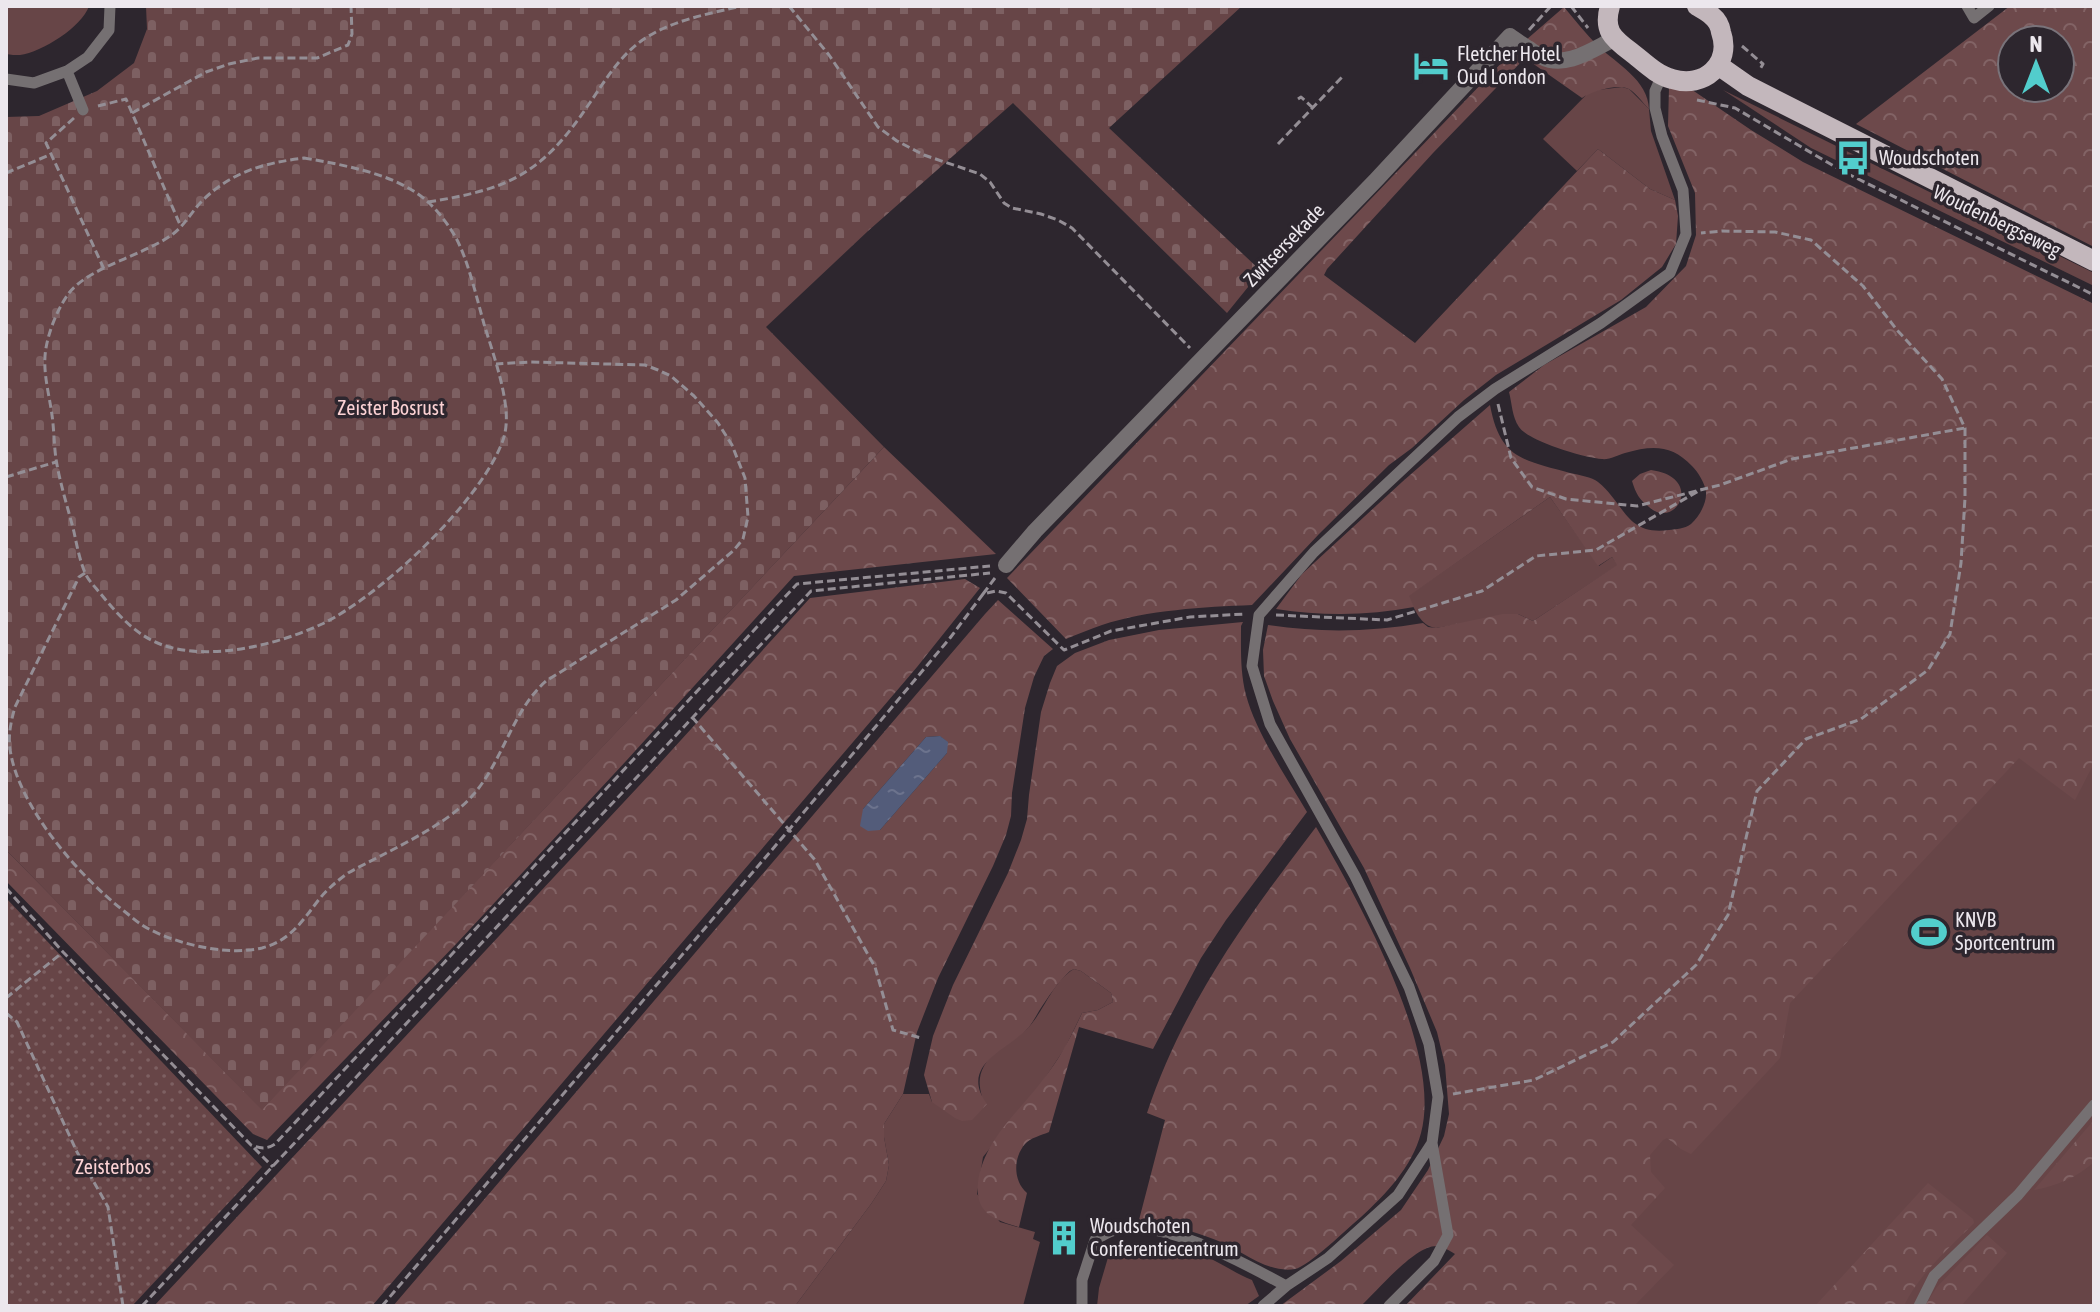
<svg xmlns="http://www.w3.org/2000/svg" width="2100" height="1312" font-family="'Asap Condensed',sans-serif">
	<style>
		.grass { fill: #674547 }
		.forest { fill: url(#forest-crowns); fill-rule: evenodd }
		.cemetery { fill: url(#cemetery-stones) }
		.park { fill: url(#park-dots) }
		.water { fill: url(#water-ripples) }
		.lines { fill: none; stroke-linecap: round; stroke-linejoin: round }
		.path { stroke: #948e95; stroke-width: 3; stroke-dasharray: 8 4; stroke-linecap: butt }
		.service { stroke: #757072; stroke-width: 11 }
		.minor { stroke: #757072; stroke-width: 16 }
		.primary { stroke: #c3b7bc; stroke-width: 20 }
		.labels { text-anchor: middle; stroke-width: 7; stroke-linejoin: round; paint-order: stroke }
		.poi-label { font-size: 20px; fill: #ece7ed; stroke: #2d262e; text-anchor: start }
		.street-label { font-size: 20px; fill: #ece7ed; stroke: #2d262e }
		.park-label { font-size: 20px; fill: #fcd2d4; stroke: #2d262e }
	</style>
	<defs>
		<pattern id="forest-crowns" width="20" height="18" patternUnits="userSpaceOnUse" patternTransform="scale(2)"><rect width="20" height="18" fill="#6d494b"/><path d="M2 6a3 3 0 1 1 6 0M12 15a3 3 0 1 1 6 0" fill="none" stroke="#826365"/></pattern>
		<pattern id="cemetery-stones" width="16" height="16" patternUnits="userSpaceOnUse" patternTransform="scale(2)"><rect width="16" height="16" fill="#674547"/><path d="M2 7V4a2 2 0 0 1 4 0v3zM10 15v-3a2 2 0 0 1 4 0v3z" fill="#7d6062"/></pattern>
		<pattern id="park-dots" width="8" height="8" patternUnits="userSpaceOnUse" patternTransform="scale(2)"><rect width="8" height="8" fill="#674547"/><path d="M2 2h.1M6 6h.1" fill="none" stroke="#7d6062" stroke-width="1.8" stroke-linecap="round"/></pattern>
		<pattern id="water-ripples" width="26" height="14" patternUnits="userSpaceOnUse" patternTransform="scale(2)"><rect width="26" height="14" fill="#535c7a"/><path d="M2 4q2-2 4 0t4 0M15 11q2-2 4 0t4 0" fill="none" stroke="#6c738d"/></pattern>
	</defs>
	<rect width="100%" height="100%" fill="#2d262e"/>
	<path class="grass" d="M6,6H89C82,27 42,52 20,55C15,55 11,55 6,54Z
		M1622,87L1629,89L1649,109L1651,131L1675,200L1650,189L1598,149L1577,171L1543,139L1590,91Z
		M1723,90L2094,273V286L1811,148Z
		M1550,497L1599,566L1612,557L1618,565L1533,621L1518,614L1436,628C1420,626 1415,609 1408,596Z
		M2094,566V1306H1428Z
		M1074,969L1081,971L1111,993L1113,1002L1098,1010L1082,1013L1065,1048L1043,1081L983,1157L977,1194L1000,1222L1035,1232L1033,1239L1040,1242L1023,1306H795L871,1204L886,1181L889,1165L884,1137V1124L903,1094H929L932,1102L982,1097C979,1086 978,1077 984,1066C993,1049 1013,1042 1027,1029C1044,1012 1052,982 1074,969Z
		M1129,1243C1159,1244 1190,1247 1217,1262C1229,1268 1239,1275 1252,1280L1259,1296L1245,1306H1097L1099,1288L1112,1244Z"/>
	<path class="forest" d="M2010,6H2094V247L1856,124ZM2012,40H2060V88H2012Z
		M1564,7C1575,20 1586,34 1598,46C1617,64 1648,80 1649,109C1643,103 1636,93 1629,89C1619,83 1591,91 1582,98L1525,58L1433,153L1327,269L1324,275L1415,343L1598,149L1650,189L1675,200L1678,216L1676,244L1662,267L1621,300L1496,375L1464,400L1412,448L1389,465L1319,534L1252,605C1204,607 1147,610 1102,625C1090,629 1078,634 1066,639L1007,578L1510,54Z
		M1685,85L1751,130L1803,162L2094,304V763L2075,800L2019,758L1790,1003L1780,1058L1691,1154L1681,1149L1667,1138L1663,1140L1650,1155L1651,1172L1665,1188L1631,1225L1674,1265L1634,1306H1405L1455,1254C1450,1251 1443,1246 1437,1246C1415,1245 1377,1291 1361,1306H1280L1341,1261L1401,1210L1428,1170L1444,1136L1449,1114L1445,1065L1437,1032L1410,968L1364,868L1290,739L1273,701L1264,676L1263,650L1268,625C1320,633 1371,632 1423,623L1428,627L1436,628L1503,614H1518L1533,621L1617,565L1612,557L1598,566L1550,497L1409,596L1414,607C1368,616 1322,616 1276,609L1302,574L1402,482L1490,405C1500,459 1523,460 1570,473C1579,475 1592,477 1598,482C1625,504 1626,536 1669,530C1677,529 1684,529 1691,524C1699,517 1707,503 1706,492C1705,483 1698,472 1692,466C1672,445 1653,445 1625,453C1618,455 1609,460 1602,459C1585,458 1528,441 1519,427C1512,417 1512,403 1509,392L1544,365L1646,307L1686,266L1696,235L1695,193L1668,126L1669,87Z
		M884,447L996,554L794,576L626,761L458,942L267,1140L253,1134L6,881V850L262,1109Z
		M1651,470C1705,477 1676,531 1649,507C1639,499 1636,494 1632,481L1640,474Z
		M965,579L980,588L917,667L372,1306H154L651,773L810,598Z
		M998,600L1053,649L1044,656L1034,677L1025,708L1012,793L1011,816L1006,835L993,866L938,978L917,1032L903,1094L884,1124V1137L889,1165L886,1181L871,1204L795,1306H393L985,614ZM940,736L947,742V753L880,830L863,809L926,737Z
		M1243,622L1241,626C1241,649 1240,672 1246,695C1256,733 1287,778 1307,812L1226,920L1201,958L1153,1049L1079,1027L1049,1132C1042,1135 1030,1138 1025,1144C1013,1158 1013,1181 1027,1193L1019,1227C994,1220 975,1213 978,1183C983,1141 1017,1114 1042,1081C1059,1060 1071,1037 1082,1013L1098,1010L1113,1002L1111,993L1081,971L1074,969L1070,971C1058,982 1048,997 1039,1011C1036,1016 1033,1022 1029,1027C1009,1050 958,1064 987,1104L972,1120L962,1121L955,1118L932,1102L924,1075L933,1036L953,985L1008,873L1021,840L1027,819L1029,795L1041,712L1050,683L1057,666L1075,653L1109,640L1159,630Z
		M1316,827C1358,900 1443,1050 1421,1133C1412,1167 1386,1194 1361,1217C1349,1227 1308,1267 1295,1269C1267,1274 1240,1249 1216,1240C1191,1230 1165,1224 1139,1220L1165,1120L1147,1113C1183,1005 1247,917 1316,827Z
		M2094,1120V1162C2077,1177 2057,1186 2034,1190Z
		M1928,1183L1973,1219L1974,1223C1950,1247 1918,1275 1904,1306H1815Z
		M1987,1235L2007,1253L1961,1306H1925L1937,1287Z"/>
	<path class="cemetery" d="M146,6H1242L1109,128L1261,271L1227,313L1013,103L868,231L766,327L884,447L262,1110L6,850V117L39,116L97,91L134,63L147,29Z"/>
	<path class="park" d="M6,898L262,1167L132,1306H6Z"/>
	<path class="water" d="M940,736L948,742L947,753L880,830L868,831L860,826L863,809L926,737Z"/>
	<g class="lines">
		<path class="path" d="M789,6L829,55L878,127L897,141L924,155L980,174L990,182L1004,203L1012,208L1041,214L1058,220L1072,228L1190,348
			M1571,6L1588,28
			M1529,30L1551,6
			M1742,46L1763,64L1759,71
			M1298,99L1301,97L1313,108
			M1697,100L1735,108L1844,172L2094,295
			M98,106L126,99L181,227
			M132,113L206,72L229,64L258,58H317L348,45L352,34L351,6
			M74,118L46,143L104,269
			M1278,144L1344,75
			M304,158C343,165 399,174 429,203C439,212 450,227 456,238C468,260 477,299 484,324C492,350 504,384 506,411C507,420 506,432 503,440C481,502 380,596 322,624C279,644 216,660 169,647C139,639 119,616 100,593C95,587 90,582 86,575C80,562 77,546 74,532C68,508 60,484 56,459C54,445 54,429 52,415C49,393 42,370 46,348C49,330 58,308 69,293C89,267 145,255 173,234C185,225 192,211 202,201C231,172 264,163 304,158Z
			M6,173L52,154
			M428,202C510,189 542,174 589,104C605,81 620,55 644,39C673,20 708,14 742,6
			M1498,404L1511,458L1532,487L1566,499L1637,506L1720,485L1792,459L1965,428
			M6,477L56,462
			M85,573L79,577L15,707C11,721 8,735 10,749C18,807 80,877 124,911C132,917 140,925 149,929C180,945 228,956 262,948C289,941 301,923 317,902C326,890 336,882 348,873C384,853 447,826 473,795C503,761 512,711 546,681L676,600L734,550L743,539L748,517L745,478L732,445L718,423L694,396L671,376L658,370L645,365L530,362L496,364
			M983,594L995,578
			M1276,615L1387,620L1482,591L1536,556L1596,550L1702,489
			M692,717L815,860L875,967L893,1030L921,1038
			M6,888L63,952L251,1145C261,1149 267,1149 275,1144L797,584L990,566
			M6,998L63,952
			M6,1013L17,1022L77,1152L108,1207L123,1306
			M1453,1094L1534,1080L1613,1042L1696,965L1728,915L1757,791L1806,739L1861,719L1928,670L1950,634L1961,563L1965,498V428L1942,379L1897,330L1863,286L1811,240L1775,232L1722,231L1701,233
			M254,1148L273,1167
			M142,1306L811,591L990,573
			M382,1306L788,831L950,638L983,594L996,591L1006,593L1064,650L1111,631L1190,617L1245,614"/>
		<path class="service" d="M1967,6L1974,18L1989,6
			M67,71L83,110
			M6,79L34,83L67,71L88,57L109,30L110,6
			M1286,1286L1328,1258L1398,1195L1432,1143L1438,1097L1429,1044L1409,987L1355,876L1270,724L1252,666L1259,615L1314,552L1458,417L1495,389L1601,323L1670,273L1686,234L1683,190L1662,136L1655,108V91L1662,75
			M1082,1306V1280L1095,1240C1100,1237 1106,1233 1112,1231C1160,1216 1244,1263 1286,1286L1263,1306
			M1389,1306L1434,1261L1448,1235L1432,1143
			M1919,1306L1934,1276L2018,1195L2094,1105"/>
		<path class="minor" d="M1006,565L1035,531L1376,180L1510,36C1520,43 1531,51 1542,57C1566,69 1593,49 1614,39"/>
		<path class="primary" d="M1610,6C1603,30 1612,38 1631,52C1643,61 1656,75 1672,79C1704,89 1732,64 1721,32C1720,26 1717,20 1712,16C1708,12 1702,9 1697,6
			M1718,65L1748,86L2094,261"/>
	</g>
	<defs>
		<g id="hotel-bare" transform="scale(2.76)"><path d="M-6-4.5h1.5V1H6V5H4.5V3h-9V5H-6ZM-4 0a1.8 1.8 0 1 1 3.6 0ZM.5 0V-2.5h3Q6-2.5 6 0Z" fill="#52cdcc" stroke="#2d262e" stroke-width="2.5" paint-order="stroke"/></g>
		<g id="bus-bare" transform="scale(2.76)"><path d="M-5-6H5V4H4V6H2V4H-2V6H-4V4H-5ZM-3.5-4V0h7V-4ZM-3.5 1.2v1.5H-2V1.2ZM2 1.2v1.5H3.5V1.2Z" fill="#52cdcc" stroke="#2d262e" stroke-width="2.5" paint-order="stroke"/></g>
		<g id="stadium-bare" transform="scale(2.76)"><path d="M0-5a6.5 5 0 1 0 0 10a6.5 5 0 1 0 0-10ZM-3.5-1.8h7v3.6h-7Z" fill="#52cdcc" stroke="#2d262e" stroke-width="2.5" paint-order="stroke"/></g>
		<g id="building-bare" transform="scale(2.76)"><path d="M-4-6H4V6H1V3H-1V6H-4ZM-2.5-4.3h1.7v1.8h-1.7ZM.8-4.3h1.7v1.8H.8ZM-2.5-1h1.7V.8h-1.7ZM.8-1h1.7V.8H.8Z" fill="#52cdcc" stroke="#2d262e" stroke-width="2.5" paint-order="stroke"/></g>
	</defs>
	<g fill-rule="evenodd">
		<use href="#hotel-bare" x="1431" y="66"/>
		<use href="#bus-bare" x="1853" y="158"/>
		<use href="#stadium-bare" x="1929" y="932"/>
		<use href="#building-bare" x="1064" y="1238"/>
	</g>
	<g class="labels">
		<g class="poi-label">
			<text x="1457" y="61">Fletcher Hotel<tspan x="1457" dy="23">Oud London</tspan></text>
			<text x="1879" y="165">Woudschoten</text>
			<text x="1955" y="927">KNVB<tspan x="1955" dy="23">Sportcentrum</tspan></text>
			<text x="1090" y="1233">Woudschoten<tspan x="1090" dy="23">Conferentiecentrum</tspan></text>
		</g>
		<g class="street-label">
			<text transform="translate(1997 221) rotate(26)" y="7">Woudenbergseweg</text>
			<text transform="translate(1284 245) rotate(-46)" y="7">Zwitsersekade</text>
		</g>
		<g class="park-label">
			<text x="391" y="415">Zeister Bosrust</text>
			<text x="113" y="1174">Zeisterbos</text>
		</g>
	</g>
	<rect width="2100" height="1312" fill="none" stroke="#ece7ed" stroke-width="16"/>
	<g transform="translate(2036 64)"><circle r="38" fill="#2d262e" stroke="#79737a" stroke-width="2"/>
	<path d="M0-6L14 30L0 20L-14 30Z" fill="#52cdcc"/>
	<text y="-12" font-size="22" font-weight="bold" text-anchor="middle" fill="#ece7ed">N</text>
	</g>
</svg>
